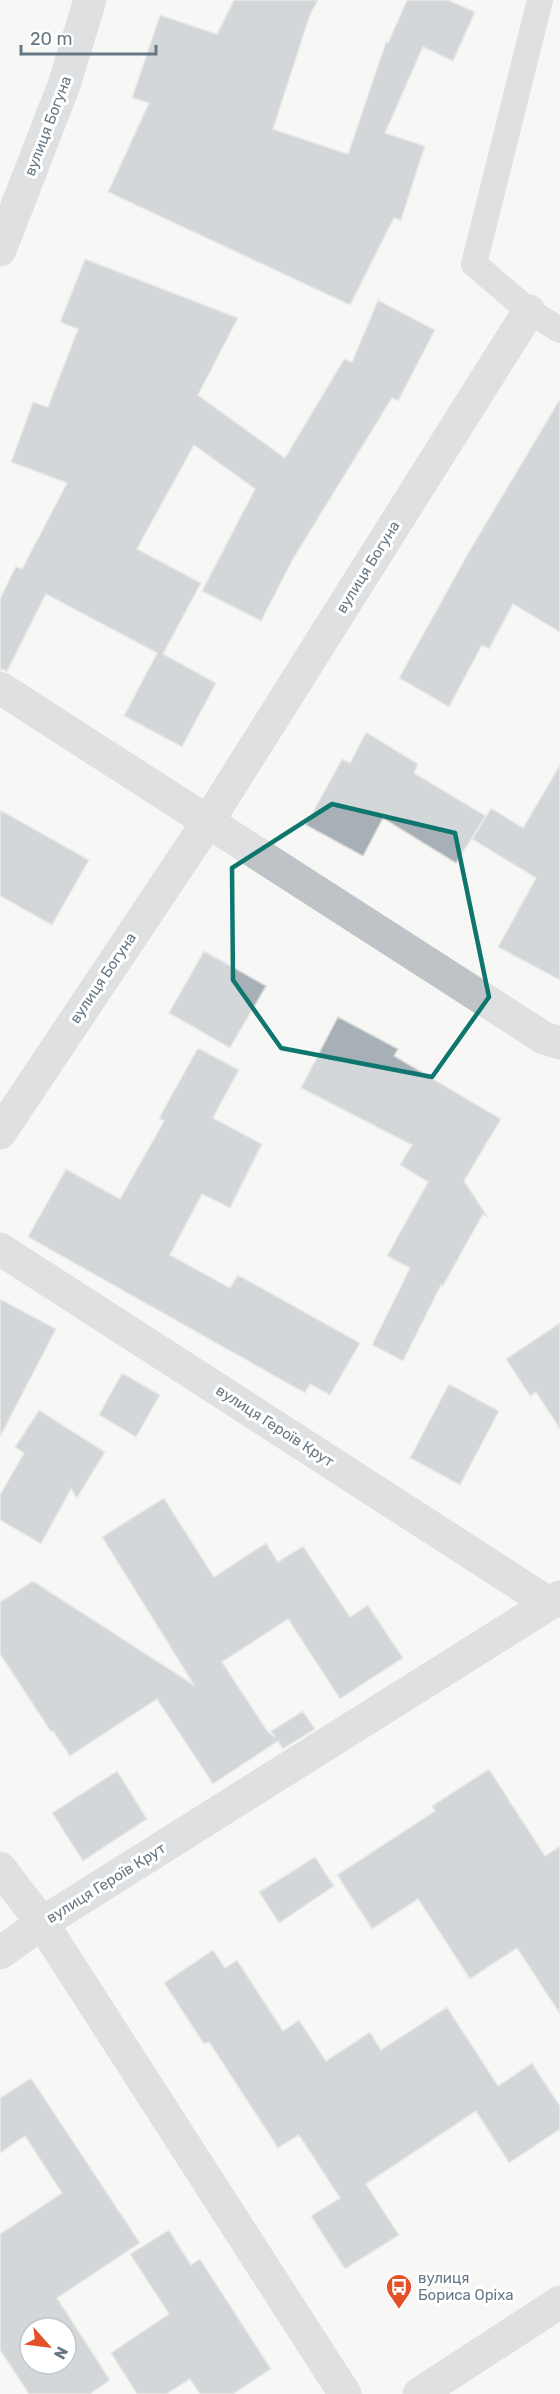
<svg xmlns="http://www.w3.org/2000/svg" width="560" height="2394" font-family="Rubik,sans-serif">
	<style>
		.building { fill: #a7b0b6; stroke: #d9d9d7; stroke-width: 1.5; fill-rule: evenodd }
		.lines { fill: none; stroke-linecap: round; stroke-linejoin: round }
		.service { stroke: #bec3c7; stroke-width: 26 }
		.minor { stroke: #bec3c7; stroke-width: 33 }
		.tertiary { stroke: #bec3c7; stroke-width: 33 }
		.marked { fill: none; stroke: #0f766e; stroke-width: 4.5; stroke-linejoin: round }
		.labels { text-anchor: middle; stroke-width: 6; stroke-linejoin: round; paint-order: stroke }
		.street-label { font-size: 15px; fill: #677885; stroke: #fff }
		.poi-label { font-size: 15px; fill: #677885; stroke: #fff; text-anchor: start }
	</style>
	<rect width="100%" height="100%" fill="#f7f7f5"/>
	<path class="building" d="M234,0H318L310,15L273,129L348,154L386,42L388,43L407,0H448L475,12L453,61L423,47L385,133L425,146L401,220L394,218L350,305L108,192L149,103L132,98L160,15L217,34Z
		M85,259L238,318L198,395L285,458L344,359L352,362L378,300L435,330L398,401L392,398L293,559L261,621L202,591L255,489L194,445L137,549L201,583L163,654L216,683L182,747L124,716L157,653L46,594L7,671L0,669V599L16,566L22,569L67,483L11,462L33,402L48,407L78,329L60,322Z
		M560,399V632L513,604L489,649L482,645L449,707L399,678L470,550Z
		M366,732L418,764L414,773L486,816L456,863L383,818L363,856L306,825L342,759L350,763Z
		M560,765V980L498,947L536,878L472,839L491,808L523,828Z
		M0,810L89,860L52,925L0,896Z
		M204,951L266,986L230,1048L169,1013Z
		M338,1017L398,1049L394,1056L501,1119L464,1181L488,1217L483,1214L443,1286L441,1285L403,1361L372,1345L410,1268L387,1256L428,1182L400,1165L412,1145L301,1088Z
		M198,1048L239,1070L213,1118L262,1144L230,1208L202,1194L170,1255L230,1288L238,1275L360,1343L330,1395L310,1384L305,1393L28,1237L66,1169L120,1199L164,1121L159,1118Z
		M0,1299L56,1329L0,1437Z
		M560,1323V1429L536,1392L530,1396L506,1359Z
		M122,1373L160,1395L136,1437L99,1415Z
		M449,1384L499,1411L460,1485L410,1458Z
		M39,1410L105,1452L77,1498L71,1489L41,1544L0,1520V1495L24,1453L15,1447Z
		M164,1498L214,1577L266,1543L278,1562L303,1546L350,1617L368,1605L403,1658L340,1699L288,1619L222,1662L268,1732L275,1737L271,1731L303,1711L315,1729L283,1749L278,1741L213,1784L157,1699L70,1756L53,1731L51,1732L0,1654V1602L33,1581L194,1685L102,1537Z
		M489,1769L545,1856L560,1846V2014L517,1948L470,1979L418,1899L372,1929L337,1875L435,1811L432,1806Z
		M117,1771L147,1819L83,1861L52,1813Z
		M315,1857L334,1886L279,1923L259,1892Z
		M213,1950L225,1968L237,1960L283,2031L299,2020L326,2061L370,2032L381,2050L447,2007L498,2086L532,2063L560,2106V2129L509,2163L476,2111L366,2184L399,2235L345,2269L311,2216L340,2198L299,2135L278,2148L209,2042L204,2044L164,1983Z
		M31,2078L140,2243L57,2298L110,2380L90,2394H29L0,2350V2234L62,2193L25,2136L0,2153V2098ZM30,2328H66V2364H30Z
		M169,2230L191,2265L200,2259L271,2369L233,2394H200L190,2379L167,2394H137L111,2353L169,2314L130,2254Z"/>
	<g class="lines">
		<path class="service" d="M540,0L474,264L529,311L560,330"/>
		<path class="minor" d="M0,250L64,85L90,0
			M0,688L544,1038L560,1043
			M0,1133L207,823L529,311
			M0,1249L550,1604
			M0,1868L42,1923L345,2394
			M0,1953L42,1923L560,1597"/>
		<path class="tertiary" d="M419,2394L560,2302"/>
	</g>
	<path d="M0 0H560V2394H0ZM332,804L455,833L489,997L432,1077L281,1048L233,980L232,868Z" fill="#f7f7f5" fill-opacity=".55" fill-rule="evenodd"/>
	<path class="marked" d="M332,804L455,833L489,997L432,1077L281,1048L233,980L232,868Z"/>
	<defs>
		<g id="bus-pin" transform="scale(1.35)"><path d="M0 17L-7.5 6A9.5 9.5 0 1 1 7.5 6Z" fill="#e35129" stroke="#fff"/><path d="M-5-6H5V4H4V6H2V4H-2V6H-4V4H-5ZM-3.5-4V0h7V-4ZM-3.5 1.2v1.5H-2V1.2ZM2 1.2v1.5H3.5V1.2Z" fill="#fff"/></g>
	</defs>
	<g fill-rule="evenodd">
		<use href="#bus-pin" x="399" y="2287"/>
	</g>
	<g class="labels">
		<g class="street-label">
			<text transform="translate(48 126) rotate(-69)" y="5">вулиця Богуна</text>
			<text transform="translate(368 567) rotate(-58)" y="5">вулиця Богуна</text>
			<text transform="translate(103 978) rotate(-56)" y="5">вулиця Богуна</text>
			<text transform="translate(275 1426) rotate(33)" y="5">вулиця Героїв Крут</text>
			<text transform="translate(106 1883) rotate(-32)" y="5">вулиця Героїв Крут</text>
		</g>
		<g class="poi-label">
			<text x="418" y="2283">вулиця<tspan x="418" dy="17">Бориса Оріха</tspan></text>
		</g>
	</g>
	<g transform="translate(48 2346) rotate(118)"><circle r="28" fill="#ffffff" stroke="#c2c9ce" stroke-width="1.5"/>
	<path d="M0-4.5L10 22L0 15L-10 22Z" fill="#e35129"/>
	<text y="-9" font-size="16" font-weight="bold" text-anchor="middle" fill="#677885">N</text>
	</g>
	<path d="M21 45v9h135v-9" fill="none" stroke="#677885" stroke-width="3"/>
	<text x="30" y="45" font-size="18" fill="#677885" stroke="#ffffff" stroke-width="4.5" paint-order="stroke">20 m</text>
</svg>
